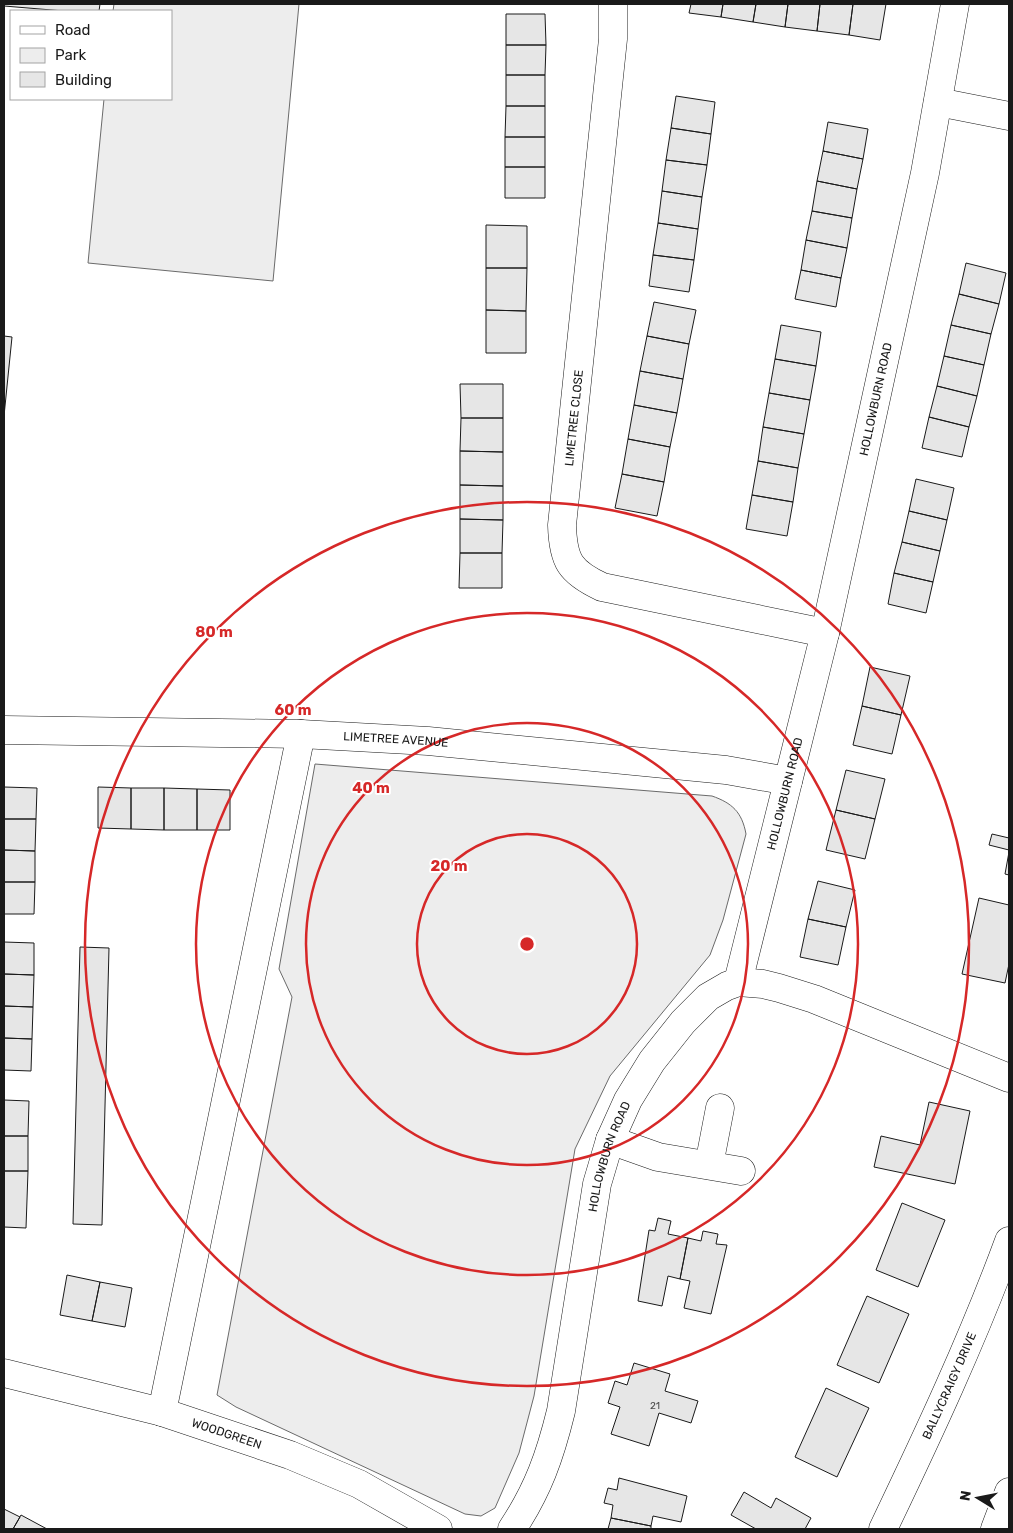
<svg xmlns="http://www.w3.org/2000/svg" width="1013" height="1533" font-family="Rubik,sans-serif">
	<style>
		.green { fill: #ededed; stroke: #6a6a6a }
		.building { fill: #e6e6e6; stroke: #1a1a1a }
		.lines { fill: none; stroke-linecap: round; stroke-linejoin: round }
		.minor-casing { stroke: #1a1a1a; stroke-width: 29 }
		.major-casing { stroke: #1a1a1a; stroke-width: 29 }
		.minor { stroke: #fff; stroke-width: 28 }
		.major { stroke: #fff; stroke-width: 28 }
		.ring { fill: none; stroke: #d62828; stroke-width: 2.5 }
		.labels { text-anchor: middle; stroke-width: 4; stroke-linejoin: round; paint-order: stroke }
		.number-label { font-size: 10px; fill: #4d4d4d }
		.street-label { font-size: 12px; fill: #1a1a1a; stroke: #fff }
		.centre { fill: #d62828; stroke: #fff; stroke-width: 2.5 }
		.ring-label { font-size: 15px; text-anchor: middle; font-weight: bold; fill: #d62828; stroke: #fff; stroke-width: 4; stroke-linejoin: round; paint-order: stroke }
	</style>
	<rect width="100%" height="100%" fill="#fff"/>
	<path class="green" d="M114,4H299L273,281L88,263L104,99H171V11H113Z
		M315,764L712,796C732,803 742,812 746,834L723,920L710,955L610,1076L575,1149L534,1396L519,1453L495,1508L481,1516L465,1514L236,1407L217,1395L292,997L279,969Z"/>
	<path class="building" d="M4,4H100L99,11H64L4,6Z
		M691,4H723L721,17L689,13Z
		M723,4H756L753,22L721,17Z
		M756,4H788L785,27L753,22Z
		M788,4H820L817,31L785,27Z
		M820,4H853L849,35L817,31Z
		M853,4H886L880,40L849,35Z
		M506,14H545L546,45H506Z
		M506,45H546L545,75H506Z
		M506,75H545V106H506Z
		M676,96L715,102L711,134L671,128Z
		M506,106H545V137H505Z
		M828,122L868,129L863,159L823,151Z
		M671,128L711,134L707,165L666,160Z
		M505,137H545V167H505Z
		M823,151L863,159L857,189L817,181Z
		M666,160L707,165L702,197L662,191Z
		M505,167H545V198H505Z
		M817,181L857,189L852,218L812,211Z
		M662,191L702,197L698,229L658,223Z
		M812,211L852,218L847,248L806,240Z
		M658,223L698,229L694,260L653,255Z
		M486,225L527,226V268H486Z
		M806,240L847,248L841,278L801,270Z
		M653,255L694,260L689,292L649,286Z
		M966,263L1006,273L999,304L959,294Z
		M486,268H527L526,311L486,310Z
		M801,270L841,278L836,307L795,299Z
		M959,294L999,304L991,334L951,325Z
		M654,302L696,310L689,344L647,336Z
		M486,310L526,311V353H486Z
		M781,325L821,332L816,366L775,359Z
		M951,325L991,334L984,365L944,356Z
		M4,336L12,337L4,416Z
		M647,336L689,344L683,379L640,371Z
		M944,356L984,365L977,396L937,386Z
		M775,359L816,366L810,400L769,393Z
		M640,371L683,379L677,413L634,405Z
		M460,384H503V418H461Z
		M937,386L977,396L969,427L929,417Z
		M769,393L810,400L804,434L763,427Z
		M634,405L677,413L670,447L628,439Z
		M929,417L969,427L962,457L922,448Z
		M461,418H503V452L460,451Z
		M763,427L804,434L798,468L758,461Z
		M628,439L670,447L664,482L622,474Z
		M460,451L503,452V486L460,485Z
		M758,461L798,468L793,502L752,495Z
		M622,474L664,482L657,516L615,508Z
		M916,479L954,488L947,520L909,511Z
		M460,485L503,486V520L460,519Z
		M752,495L793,502L787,536L746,529Z
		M909,511L947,520L940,551L902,542Z
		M460,519L503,520L502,553H460Z
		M902,542L940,551L933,582L894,573Z
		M460,553H502V588H459Z
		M894,573L933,582L926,613L888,604Z
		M870,667L910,676L901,715L862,706Z
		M862,706L901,715L892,754L853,745Z
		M846,770L885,779L875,819L836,810Z
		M4,787L37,788L36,819H4Z
		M98,787L131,788V829L98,828Z
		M131,788H164V830L131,829Z
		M164,788L197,789V830H164Z
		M197,789L230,790V830H197Z
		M836,810L875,819L865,859L826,850Z
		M4,819H36L35,851L4,850Z
		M992,834L1009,838V850L989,845Z
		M4,850L35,851V882H4Z
		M1009,852V875L1005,874Z
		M818,881L855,890L846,927L808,919Z
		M4,882H35L34,914H4Z
		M979,898L1009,905V964L1005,983L962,974Z
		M808,919L846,927L838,965L800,957Z
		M4,942L34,943V975L4,974Z
		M80,947L109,948L102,1225L73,1224Z
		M4,974L34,975L33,1007L4,1006Z
		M4,1006L33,1007L32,1039L4,1038Z
		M4,1038L32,1039L31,1071L4,1070Z
		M4,1100L29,1101L28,1136H4Z
		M929,1102L970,1111L955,1184L874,1167L881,1136L920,1145Z
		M4,1136H28V1171H4Z
		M4,1171H28L26,1228L4,1227Z
		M902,1203L945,1220L918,1287L876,1270Z
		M658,1218L671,1221L668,1234L688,1238L680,1279L668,1276L662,1306L638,1301L649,1230L655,1231Z
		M703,1231L718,1234L716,1244L727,1245L711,1314L684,1308L690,1281L680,1279L688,1238L701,1241Z
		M67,1275L100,1282L92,1321L60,1315Z
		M100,1282L132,1288L125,1327L92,1321Z
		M867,1296L909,1314L879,1383L837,1365Z
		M634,1363L670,1374L665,1391L698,1401L691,1423L659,1413L649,1446L611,1434L620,1407L608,1403L615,1381L627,1385Z
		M826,1388L869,1408L837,1477L795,1457Z
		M619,1478L687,1496L681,1522L653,1516L651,1526L611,1518L613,1505L604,1503L608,1488L617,1490Z
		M744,1492L771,1508L776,1498L811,1518L805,1529H756L731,1515Z
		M4,1509L20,1517L13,1529H4Z
		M21,1515L47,1529H13Z
		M611,1518L651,1526V1529H608Z"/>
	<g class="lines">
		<g class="minor-casing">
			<g id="minor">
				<path d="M613,4V39L562,525C563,561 570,572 602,587L825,633"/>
				<path d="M938,102L1009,116"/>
				<path id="s1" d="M4,730L301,734L428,741L726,770L788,781"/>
				<path id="s2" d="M738,982L825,633L925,173L955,4"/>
				<path d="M610,1140L658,1157L741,1171"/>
				<path d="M709,1165L720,1108"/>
				<path id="s3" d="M4,1373L162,1412L290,1455L359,1484L438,1529"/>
				<path d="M162,1412L301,734"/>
				<path id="s4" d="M512,1529C538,1490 550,1456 561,1411L597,1184L610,1140L628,1100L652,1061L683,1022L708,997L727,986L738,982L763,984L779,988L814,999L1009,1078"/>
				<path id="s5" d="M883,1529C928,1435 973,1339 1009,1241"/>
			</g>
		</g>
		<g class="major-casing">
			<path id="major" d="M995,1529L1009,1492"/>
		</g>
		<use href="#minor" class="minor"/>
		<use href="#major" class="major"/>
	</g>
	<g class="ring">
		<circle cx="527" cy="944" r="110"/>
		<circle cx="527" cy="944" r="221"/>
		<circle cx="527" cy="944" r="331"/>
		<circle cx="527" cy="944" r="442"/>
	</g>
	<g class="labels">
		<g class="number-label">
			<text x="655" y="1409">21</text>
		</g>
		<g class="street-label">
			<text dy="4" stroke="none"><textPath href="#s2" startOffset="599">HOLLOWBURN ROAD</textPath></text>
			<text transform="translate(574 418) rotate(-84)" y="4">LIMETREE CLOSE</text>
			<text dy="4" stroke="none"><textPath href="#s1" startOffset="392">LIMETREE AVENUE</textPath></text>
			<text dy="4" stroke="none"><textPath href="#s2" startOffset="194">HOLLOWBURN ROAD</textPath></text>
			<text dy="4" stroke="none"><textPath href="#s4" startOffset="388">HOLLOWBURN ROAD</textPath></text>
			<text dy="4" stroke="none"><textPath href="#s5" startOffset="158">BALLYCRAIGY DRIVE</textPath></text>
			<text dy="4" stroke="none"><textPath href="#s3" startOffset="231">WOODGREEN</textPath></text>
		</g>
	</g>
	<circle cx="527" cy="944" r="8" class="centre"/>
	<g class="ring-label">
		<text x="214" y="637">80 m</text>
		<text x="293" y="715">60 m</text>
		<text x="371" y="793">40 m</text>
		<text x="449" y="871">20 m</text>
	</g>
	<rect width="1013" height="1533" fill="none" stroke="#1a1a1a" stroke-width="10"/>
	<rect x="10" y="10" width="162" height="90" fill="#ffffff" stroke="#a3a3a3"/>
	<rect x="20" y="26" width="25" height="8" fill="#ffffff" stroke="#a3a3a3"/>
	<text x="55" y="35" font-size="15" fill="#1a1a1a">Road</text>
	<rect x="20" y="48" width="25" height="15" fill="#ededed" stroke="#a3a3a3"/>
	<text x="55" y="60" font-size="15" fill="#1a1a1a">Park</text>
	<rect x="20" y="72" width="25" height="15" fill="#e6e6e6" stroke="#a3a3a3"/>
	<text x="55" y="85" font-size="15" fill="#1a1a1a">Building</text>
	<g transform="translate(978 1498) rotate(280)" stroke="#ffffff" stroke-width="4" paint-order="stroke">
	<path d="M0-4L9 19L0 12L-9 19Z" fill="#1a1a1a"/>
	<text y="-8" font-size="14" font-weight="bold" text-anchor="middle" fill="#1a1a1a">N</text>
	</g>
</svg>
